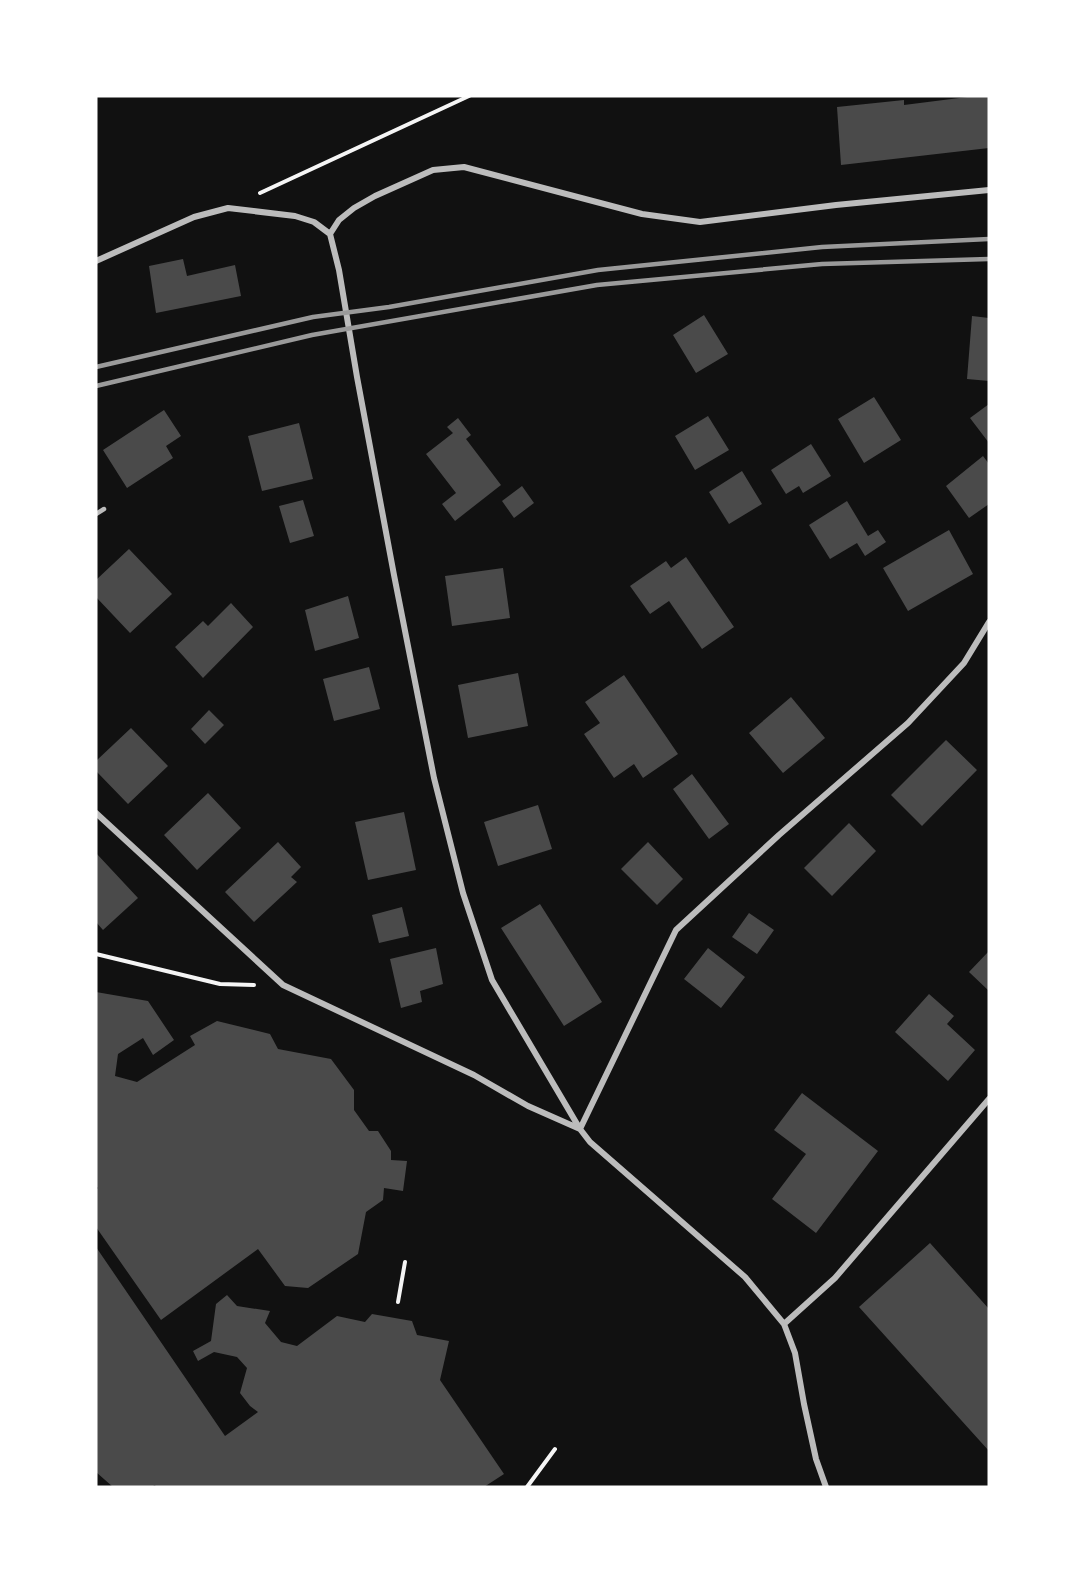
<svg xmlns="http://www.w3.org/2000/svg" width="1085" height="1583" font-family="'Noto Sans',sans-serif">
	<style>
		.building { fill: #4a4a4a }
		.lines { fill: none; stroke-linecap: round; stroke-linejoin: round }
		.path { stroke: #f5f5f5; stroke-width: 4 }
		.service { stroke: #bcbcbc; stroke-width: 4.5 }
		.minor { stroke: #bcbcbc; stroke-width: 6 }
		.rail { stroke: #9a9a9a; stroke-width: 4.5 }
	</style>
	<rect width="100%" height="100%" fill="#111"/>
	<path class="building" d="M975,96H989V148L841,165L837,107L904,100V105Z
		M183,259L187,276L235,265L241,296L156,313L149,266Z
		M704,315L728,354L696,373L673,335Z
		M972,316L989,318V381L967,379Z
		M874,397L901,440L864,463L838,419Z
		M989,404V443L970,418Z
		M164,410L181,436L166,446L173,458L127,488L103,450Z
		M708,416L729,450L695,470L675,436Z
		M458,418L471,435L466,439L501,485L455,521L442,504L456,493L426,454L453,433L447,427Z
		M299,423L313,479L262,491L248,436Z
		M811,444L831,476L803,493L799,486L786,494L771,470Z
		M983,456L989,464V504L969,518L946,486Z
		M742,471L762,504L729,524L709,492Z
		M522,486L534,503L514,518L502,501Z
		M303,500L314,536L290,543L279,506Z
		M847,501L868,536L878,530L886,542L865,556L857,543L830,559L809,525Z
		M949,530L973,574L908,611L883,568Z
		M129,549L172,594L130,633L96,597V580Z
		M686,557L734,627L702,649L669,601L650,614L630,586L666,561L671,568Z
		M503,568L510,618L452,626L445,576Z
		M348,596L359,638L315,651L305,610Z
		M231,603L253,627L203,678L175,647L203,621L208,626Z
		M369,667L380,709L334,721L323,679Z
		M518,673L528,726L468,738L458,685Z
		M624,675L678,754L643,778L634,764L614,778L584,734L600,723L585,702Z
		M791,697L825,738L783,773L749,733Z
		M209,710L224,725L205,744L191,729Z
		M131,728L168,766L128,804L96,771V761Z
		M946,740L977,770L922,826L891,795Z
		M692,774L729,824L709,839L673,789Z
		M208,793L241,828L197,870L164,835Z
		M538,805L552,849L498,866L484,822Z
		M404,812L416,870L368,880L355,822Z
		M849,823L876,851L832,896L804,868Z
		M278,842L301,867L291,877L297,882L254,922L225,892Z
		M648,842L683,879L657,905L621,869Z
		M96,853L138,898L103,930L96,922Z
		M540,904L602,1002L564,1026L501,928Z
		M402,907L409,936L379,943L372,915Z
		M749,913L774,930L757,954L732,937Z
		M436,948L443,984L420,991L422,1002L401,1008L390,959Z
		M708,948L745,977L721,1008L684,979Z
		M989,951V991L969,972Z
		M96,992L148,1001L174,1040L153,1055L143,1038L118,1054L115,1076L137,1082L195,1045L190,1036L217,1021L270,1034L278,1049L331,1059L354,1090V1110L369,1131H378L391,1151V1160L407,1161L403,1191L384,1188L383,1200L366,1212L358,1254L308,1288L285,1286L258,1249L161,1320L96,1227V1190L98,1188L96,1186Z
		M929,994L954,1016L947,1024L975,1050L948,1081L895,1032Z
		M802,1093L878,1151L816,1233L772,1199L806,1154L774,1130Z
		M930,1243L989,1309V1451L859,1307Z
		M96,1247L225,1436L258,1412L250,1406L240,1393L247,1368L237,1357L214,1352L198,1361L193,1351L211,1341L216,1304L227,1295L237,1306L270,1311L265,1323L281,1342L297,1346L337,1316L365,1322L372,1314L412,1321L417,1335L449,1341L440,1380L504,1474L484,1487H156L155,1485L151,1487H113L96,1472Z"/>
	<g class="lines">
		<path class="path" d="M260,193L469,96
			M96,954L220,984L254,985
			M398,1302L405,1262
			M527,1487L555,1449"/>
		<path class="service" d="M96,514L104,509"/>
		<path class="minor" d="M330,234L339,220L354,208L375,196L433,170L464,167L642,214L700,222L836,205L989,190
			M96,261L194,217L228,208L295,216L314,222L330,234L339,270L357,377L394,575L434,778L463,893L492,980L580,1129L590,1142L745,1277L784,1324L795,1353L804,1404L816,1459L826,1487
			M96,813L283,985L474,1075L528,1106L580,1129
			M580,1129L676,930L779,835L908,723L964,663L989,622
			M784,1324L835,1278L989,1099"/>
		<path class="rail" d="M96,367L313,317L389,307L598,270L822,247L989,239
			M96,386L312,335L597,285L822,264L989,259"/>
	</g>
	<rect width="1085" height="1583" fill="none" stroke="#ffffff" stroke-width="195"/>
</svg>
